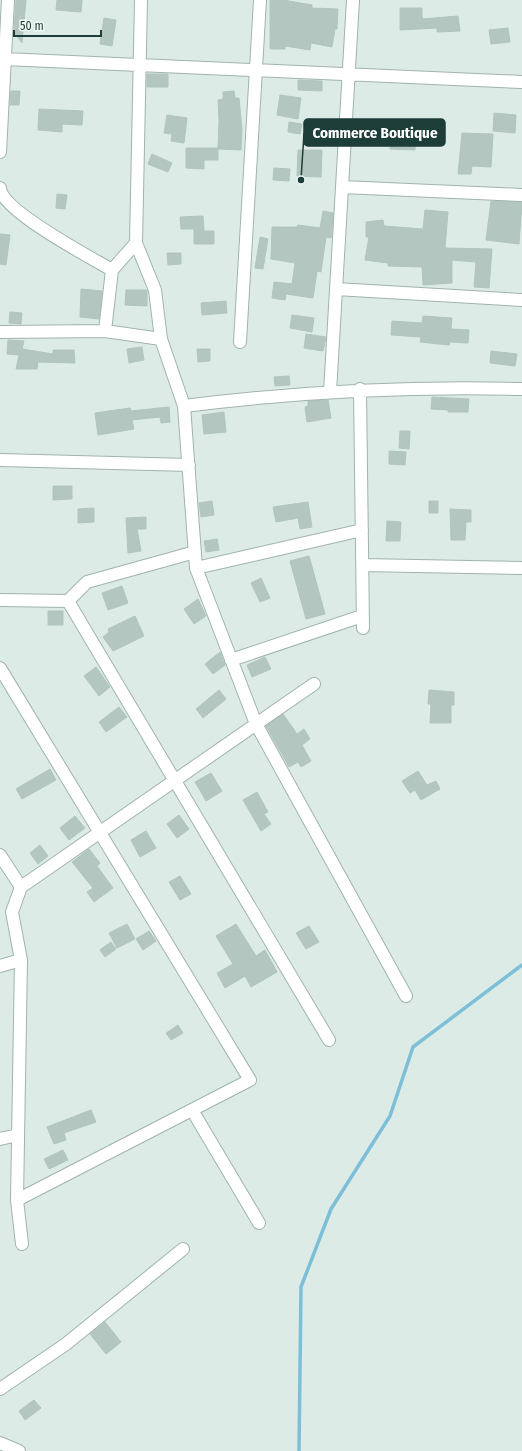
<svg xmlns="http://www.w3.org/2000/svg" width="522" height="1451" font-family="'Fira Sans Condensed',sans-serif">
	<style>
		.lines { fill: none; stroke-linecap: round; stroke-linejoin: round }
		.stream { stroke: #7ebfd8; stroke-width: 3.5 }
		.building { fill: #b3c6c0; stroke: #afc6bf }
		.minor-casing { stroke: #a0b3af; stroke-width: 14 }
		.minor { stroke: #fff; stroke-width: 12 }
		.leader { fill: none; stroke: #1d3d38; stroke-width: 1.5 }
		.callout-dot { fill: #1d3d38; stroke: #eef8f4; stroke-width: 1.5 }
		.callout { fill: #1d3d38; stroke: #1d3d38; stroke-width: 1.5 }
		.callout-label { font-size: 15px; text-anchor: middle; font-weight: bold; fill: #fff }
	</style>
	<rect width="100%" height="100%" fill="#ddebe7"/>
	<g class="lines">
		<path class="stream" d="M299,1451L301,1287L331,1209L390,1116L413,1047L522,965"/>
	</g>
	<path class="building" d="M16,0H26L22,43L14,32Z
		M57,0H82L81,12L56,10Z
		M270,0H283L312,5V8L338,9L337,29H335L332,47L311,43L310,50L285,46V49H270Z
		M400,8H422V19L458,16L460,31L437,32V28L400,30Z
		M104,18L116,20L112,46L100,44Z
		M508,28L510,42L491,44L489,30Z
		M147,74H168V87H147Z
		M298,80L322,81V91L298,90Z
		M11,91H20L19,105H10Z
		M234,91L235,98H239L242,130L241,150L218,149V160H204V169L186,168V148H218L219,121L218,100L223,99V92Z
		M280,95L301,98L298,119L277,115Z
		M39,109L83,111L82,125L62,124V132L38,130Z
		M494,113L516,115L515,133L493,131Z
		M167,115L187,118L184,143L171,141L172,134L164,133Z
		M289,122L302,124L300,134L288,132Z
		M391,127L416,129L415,150L390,149Z
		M462,133L493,134L491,167L472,166L471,174H458Z
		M298,150H322L321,177L297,176Z
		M152,154L172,163L168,172L148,164Z
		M274,168L290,169L289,181L273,180Z
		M57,194L67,195L65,209L56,208Z
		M491,201L522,202L519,244L486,240Z
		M425,210L448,212L445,248L492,249L489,288L474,287L476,262L452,260V283L423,285L422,267L388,266V263L365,260L369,237H366V222L383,220L384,226L423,229Z
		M323,211L333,213L332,230L331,238L326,237L321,272L317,271L313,298L286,294L285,300L272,298L274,282L292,284L295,263L271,259L272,227H297L298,225L320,228Z
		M203,216L204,231H214V244H194V229H181L180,217Z
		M0,234L10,235L6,265L0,264Z
		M260,237L268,239L263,269L255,268Z
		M167,253H181V264L168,265Z
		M81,289L102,291L99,319L80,317Z
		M126,290H147V306L125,305Z
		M226,301L227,313L202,315L201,303Z
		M10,312L22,313L21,324L9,323Z
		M292,315L314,318L312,332L290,328Z
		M423,316L452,318L451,329L469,330L468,343L450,342L449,345L420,342L421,337L391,335L392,321L422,323Z
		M306,334L326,337L323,351L304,348Z
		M8,340L24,341L22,349L53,354V350H74L75,363L38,362L37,369H16L19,355L7,354Z
		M142,347L144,360L129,363L127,349Z
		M197,349H210V361L198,362Z
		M491,351L517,354L515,366L490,363Z
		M289,376L290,385L275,386L274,377Z
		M432,397L469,399L468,412H448V410L431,409Z
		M328,400L331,418L307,422L305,407L308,406V401Z
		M169,407L170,422L161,423L160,417L132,420L134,429L98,435L95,413L130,408L131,411Z
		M224,412L226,432L204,434L202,415Z
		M400,431H410L409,449L399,448Z
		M389,451L406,452L405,465L389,464Z
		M53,486H72V499L53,500Z
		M212,501L214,515L201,517L199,503Z
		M429,501H438V513H429Z
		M308,502L312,527L300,529L298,518L276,522L273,507Z
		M94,508V522L78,523V509Z
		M450,509L471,510V522H466L465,540H451Z
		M146,517V529H137L141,551L128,553L126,518Z
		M387,521L401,522L400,541H386Z
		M217,539L219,550L206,552L204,541Z
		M309,556L325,614L306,619L290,561Z
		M261,578L270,598L260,602L251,583Z
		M122,586L128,603L108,610L102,593Z
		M198,599L206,616L194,624L184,609Z
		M48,611H63V625H48Z
		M135,616L144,636L113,651L103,637L109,632L108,629Z
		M220,652L225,665L213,674L205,664Z
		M265,657L271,669L252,677L247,665Z
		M96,667L110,687L99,696L84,676Z
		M219,690L226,699L203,718L196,709Z
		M429,690L454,692V705H451V723H430L431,704H428Z
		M119,707L127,717L106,732L99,722Z
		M283,714L297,734L304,729L310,739L302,745L311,761L301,767L298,762L289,767L266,726Z
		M50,769L56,780L22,799L16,789Z
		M418,771L427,785L436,781L440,789L421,800L415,790L410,793L402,781Z
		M211,773L222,791L206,801L195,782Z
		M257,792L268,812L264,814L271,824L261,831L243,800Z
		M179,815L189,829L177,838L167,824Z
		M75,816L85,828L69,840L60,828Z
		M146,831L156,848L140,857L131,840Z
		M40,845L48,856L38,864L30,853Z
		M89,849L100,863L97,866L113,888L94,902L87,892L93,888L72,862Z
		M180,876L191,894L180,900L169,882Z
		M127,924L135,939L117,948L109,933Z
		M236,924L256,956L265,950L277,972L251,987L245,976L225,988L217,973L233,964L216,936Z
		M309,926L319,942L306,949L296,933Z
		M149,931L156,941L143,950L136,939Z
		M111,942L116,949L105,957L100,950Z
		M178,1025L183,1033L171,1040L166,1033Z
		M91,1110L96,1122L64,1133L66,1140L54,1144L47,1127Z
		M63,1150L68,1160L49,1169L44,1159Z
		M105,1322L121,1342L106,1354L90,1334Z
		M34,1400L41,1408L25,1420L19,1411Z"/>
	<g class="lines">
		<g class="minor-casing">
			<path id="minor" d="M141,0L136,243L155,290L161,339L184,406L196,568L256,724L406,996
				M5,59L522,82
				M0,152L8,0
				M342,187L522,195
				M0,188C2,211 90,257 112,270
				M336,289L522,300
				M105,331L112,270L136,243
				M0,332L105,331L161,339
				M240,342L260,0
				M360,389L363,628
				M330,392L353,0
				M184,406C296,392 409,386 522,389
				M0,460L189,465
				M362,565L522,568
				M196,568L362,530
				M0,600L68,601L87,582L195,552
				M68,601L329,1040
				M231,660L362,616
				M0,668L250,1080L17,1200
				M0,855L21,887
				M0,966L21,960
				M192,1110L259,1223
				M0,1139L18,1135
				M22,1244L17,1200L21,960L12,912L21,887L314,684
				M0,1389L66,1344L183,1249
				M0,1443L19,1451"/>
		</g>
		<use href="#minor" class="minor"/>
	</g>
	<path class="leader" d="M301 180L304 133"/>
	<circle class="callout-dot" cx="301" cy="180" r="4"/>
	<rect class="callout" x="304" y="119" width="141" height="27" rx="4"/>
	<g class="callout-label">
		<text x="375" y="138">Commerce Boutique</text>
	</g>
	<path d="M14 30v6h87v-6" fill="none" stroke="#1d3d38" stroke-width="2"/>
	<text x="20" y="30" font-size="12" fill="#1d3d38" stroke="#eef8f4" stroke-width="3" paint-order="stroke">50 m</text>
</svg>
